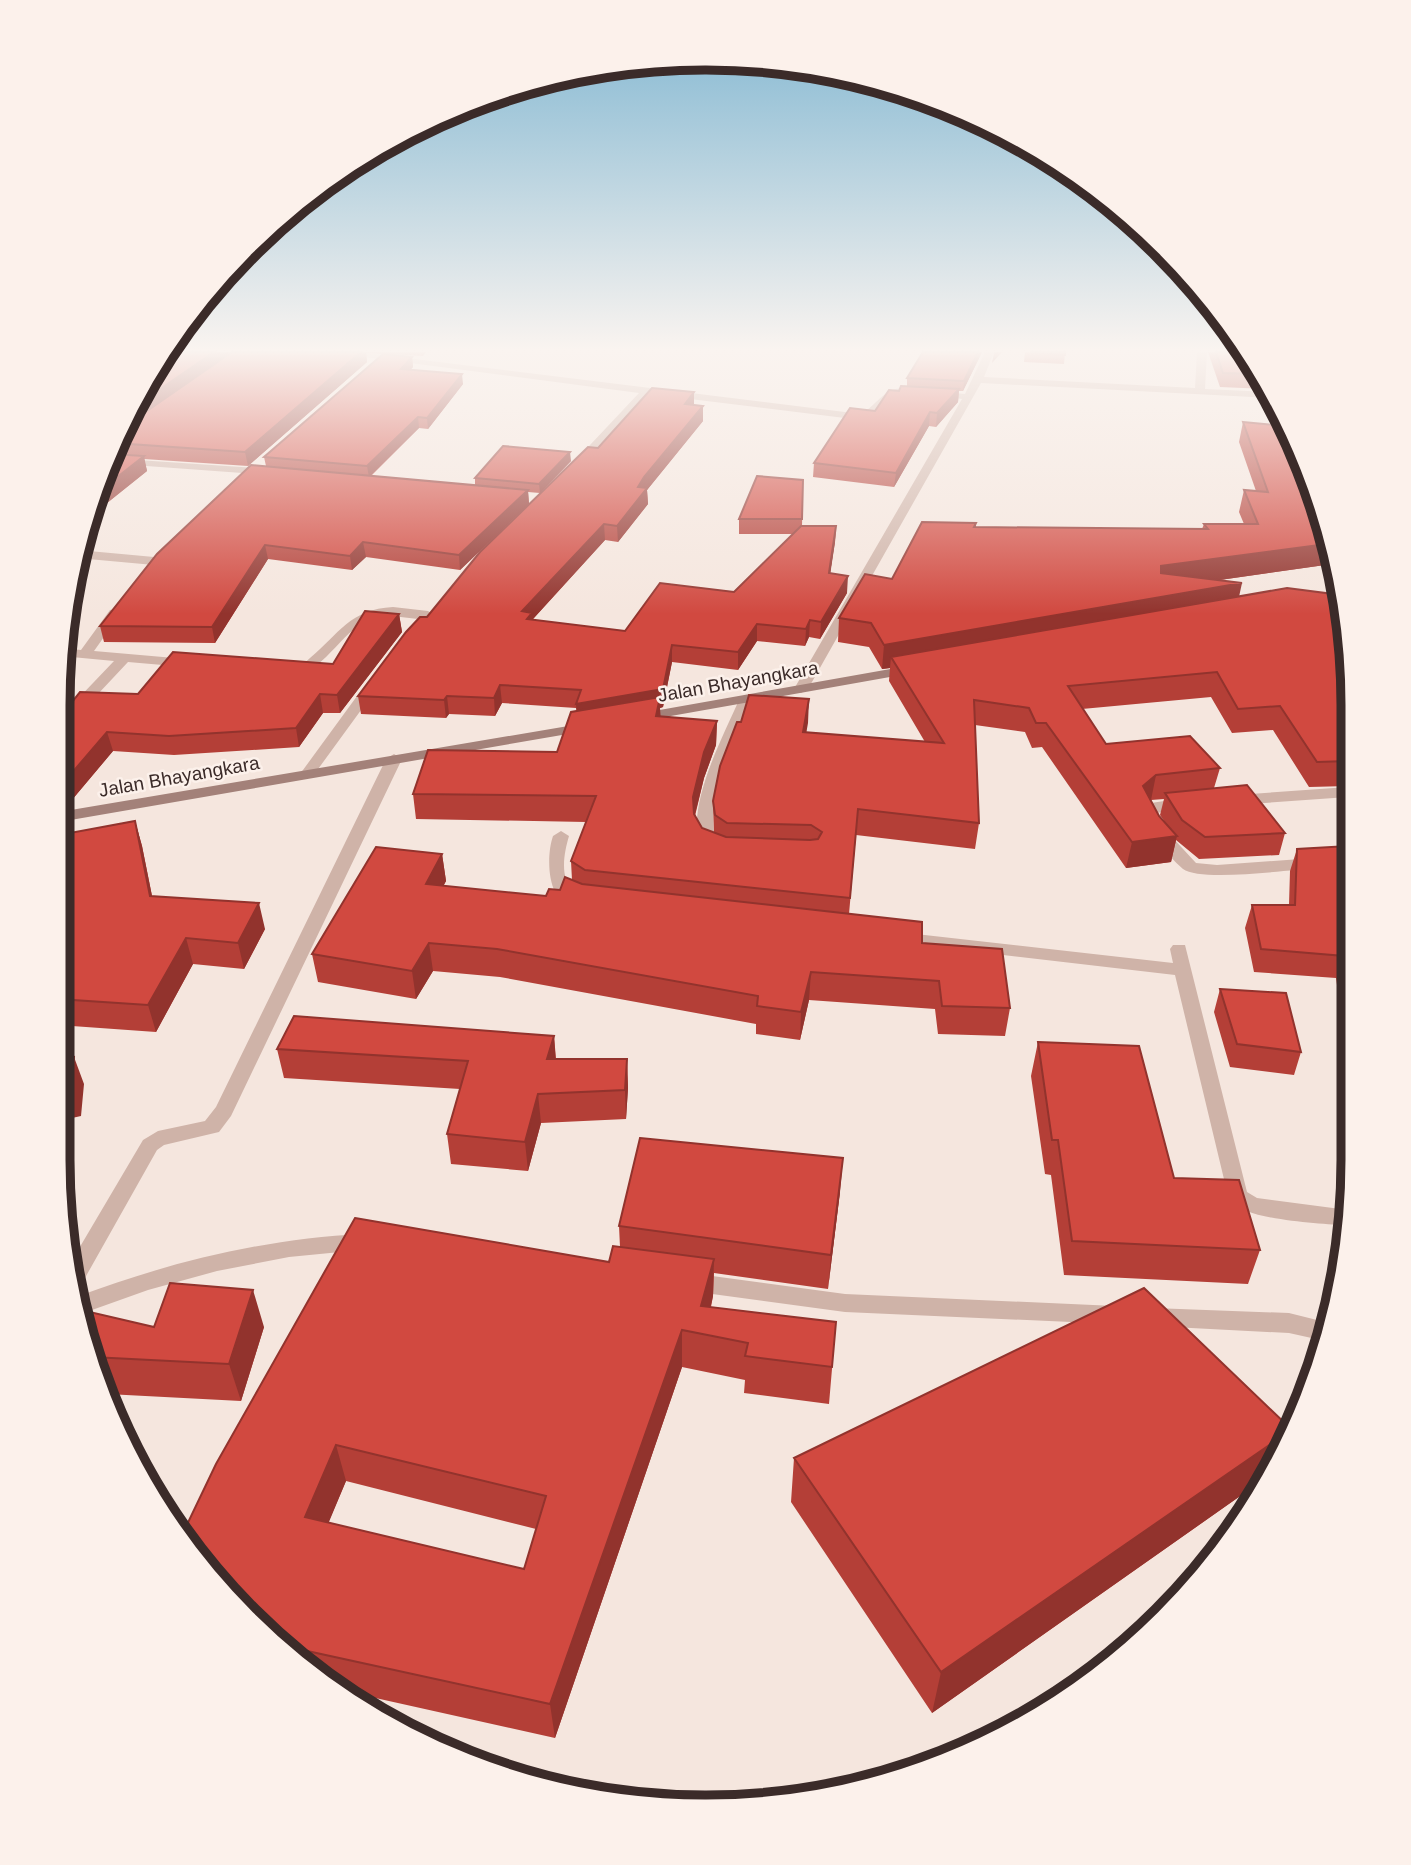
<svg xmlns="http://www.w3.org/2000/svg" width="1411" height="1865" font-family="Arial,sans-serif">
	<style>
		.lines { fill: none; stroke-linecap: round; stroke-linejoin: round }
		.street { fill: #cfb3a8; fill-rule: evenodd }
		.secondary { fill: #a38179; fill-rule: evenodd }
		.wall { fill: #b43f37; fill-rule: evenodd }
		.shaded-wall { fill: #92332d }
		.building { fill: #d14940; stroke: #92332d; stroke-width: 2; fill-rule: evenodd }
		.labels { text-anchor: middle; stroke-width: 5; stroke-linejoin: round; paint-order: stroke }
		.street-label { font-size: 19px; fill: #3b2b29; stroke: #fcf1eb }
		.rim { fill: none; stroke: #3b2b29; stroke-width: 9 }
	</style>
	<rect width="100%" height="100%" fill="#f5e6de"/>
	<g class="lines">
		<path class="street" d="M326,352H357L861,414C878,405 889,379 912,392L893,396L872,417L861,420L649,394L578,467L573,464L574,462L639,393Z
			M985,352H994L984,377L1195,388L1197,352H1207L1205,389L1269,392L1272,398L981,383L808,689L801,693L796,692L794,689L962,399L930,394L935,391L965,394Z
			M123,459L269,469L274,472L269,475L119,464V460Z
			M78,550L154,557L160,561L154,565L77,558Z
			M393,607L428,611L434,615C422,625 393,612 376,617C342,627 329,668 294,677L287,673C294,667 303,665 310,658C339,634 350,609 393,607Z
			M115,609L121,613L94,651L186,659L193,663L186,667L128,662L82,711H72V705L114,661L61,656L62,648L81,650L110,610Z
			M373,680L380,684L313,776H303L300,773L303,770L368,681Z
			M746,696L753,700C735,745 703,800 717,849L715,852H703C681,814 723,737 739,700Z
			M394,754L402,759L231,1116L219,1132L164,1145L157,1150L81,1285L75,1287L71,1262L143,1140L158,1131L205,1121L216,1107L386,759Z
			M1348,787V797L1236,805L1228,800L1236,795Z
			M1184,798L1192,803L1190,806L1157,813L1171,836L1196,863L1217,865L1314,858L1322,863L1314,868C1290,870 1200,882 1183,869C1165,854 1152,832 1140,812L1151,803Z
			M561,831L569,836C564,853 559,878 574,892C578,896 583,897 588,902L585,906C547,915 545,859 553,836Z
			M898,932L1173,963L1170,949L1173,945H1185L1247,1192L1257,1198L1348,1210V1226C1321,1223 1245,1221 1229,1200L1175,975L892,942L889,938L892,934Z
			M363,1234L371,1237L374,1243L371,1249L289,1257L217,1271L148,1290L78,1315L76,1297C170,1262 263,1239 363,1234Z
			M690,1273L845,1294L1115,1306L1123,1308L1126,1315L1123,1322L1115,1324L845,1312L690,1291L682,1288L679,1282L682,1276Z
			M1153,1308L1289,1313L1329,1323L1325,1341L1289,1333L1153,1326L1145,1324L1142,1317L1145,1310Z"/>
		<path class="secondary" d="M913,665L920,669L918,672L637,722L630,718L637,714Z
			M586,723L591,724V730L59,822V812Z"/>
	</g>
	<path class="wall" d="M166,352H426L423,356L366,353L367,362L248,466L144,459L147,471L87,519L124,419Z
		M982,352L963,391H959L958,402L936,427L929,426L894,487L813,477L814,463L875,411L899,391L907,386V378Z
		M1025,352H1065L1064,364L1024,362Z
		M1208,352H1248L1267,389L1220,387Z
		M412,357L413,367L410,370L463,384L428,429L419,428L371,476L475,485V478L571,461L540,493L528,492L529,504L460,570L366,557L352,570L268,559L215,643L104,642L100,626L266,466L264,457Z
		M694,392V405L703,421L647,490L648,504L618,542L605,540L533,619V620L625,631L734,592L793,534H739V519L803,480L802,526H836L835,542L830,573L847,593L820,639L809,637L805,646L757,641L738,670L672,662L663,707L660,708V716L717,721L716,745L704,778L695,816L702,828L714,833L713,801L741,722L809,699L806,732L925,742L889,681L890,668L882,669L869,647L838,642L839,618L892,579L976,523V527L1202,529L1204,524H1244L1239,512L1244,490L1256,491L1239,442L1243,422L1305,462L1332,564L1220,580L1239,597L1348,633V786L1309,787L1273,730L1232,733L1211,697L1082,709L1106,744L1220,768L1214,788L1285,833L1279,855L1199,859L1176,840L1171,862L1126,868L1042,747L1032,748L1025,732L975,725L979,823L975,849L856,835L849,914L922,943L1010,1008L1005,1036L938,1034L935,1009L809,1000L800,1040L756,1034V1024L500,977L433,971L416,999L318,982L312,954L442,854L446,881L443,886L546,896L560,890L572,880L571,861L586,822L416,819L413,794L557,752L577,711L576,708L502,703L495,716L449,714L446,718L361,714L358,696L427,617L598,448ZM1164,799L1160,815L1165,822L1159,816L1151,800Z
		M399,614L402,632L340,713H323L299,747L174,755L113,751L71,801L59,800V718L138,694L333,664Z
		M135,821L142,846L152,896L265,929L244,969L193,964L156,1032L58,1025L59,835Z
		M1348,846V987L1337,985L1336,978L1254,972L1245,928L1252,905H1289L1290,871L1297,849Z
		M1220,989L1301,1052L1294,1075L1230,1067L1214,1012Z
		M554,1036L556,1059H627L628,1088L626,1119L541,1123L528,1171L451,1164L447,1134L460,1089L284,1078L277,1049Z
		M1038,1042L1174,1178L1260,1250L1248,1284L1064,1275L1051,1175L1045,1174L1031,1076Z
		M840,1192L828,1289L714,1273L713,1296L711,1307L836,1322L829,1404L744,1393L745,1380L682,1367L555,1738L353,1693L248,1618L183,1533L609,1262L620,1247L619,1226ZM346,1481L536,1529L524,1569L328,1523Z
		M264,1327L241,1401L107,1394L80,1328Z
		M1291,1429L1270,1475L932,1713L791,1502L794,1458Z"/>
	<path class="shaded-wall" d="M214,352H235L119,433L124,419L131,409Z
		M361,352H366L367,362L248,466L245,452Z
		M978,352H982L963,391L964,381Z
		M994,352H1002L992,363L994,353Z
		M412,357L413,367L402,379L401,369Z
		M462,374L463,384L428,429L427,418Z
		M959,389L958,402L936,427L937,413Z
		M694,392V406L685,404Z
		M703,406V421L647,490L648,504L618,542L617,526L638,487L644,477Z
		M930,412L929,426L894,487L896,473Z
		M418,417L419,428L369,477L367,466Z
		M570,452L571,461L540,493L539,484Z
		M144,456L147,471L87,519L97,493Z
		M528,490L529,504L460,570L459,555Z
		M604,524L605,540L533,619L534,630L522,611Z
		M836,526L835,542L828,589L829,573Z
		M363,542L366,557L352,570L350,556Z
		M1327,544L1332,564L1156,589L1161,566Z
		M265,545L268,559L215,643L212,627Z
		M848,576L847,593L820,639L821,622Z
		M1242,583L1237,606L891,657L890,668L882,669L884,645Z
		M399,614L402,632L340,713L337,695Z
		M810,620L809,637L805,646L806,629Z
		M757,624V641L738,670V652Z
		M672,645V662L663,707L660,708L661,721L577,722L576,704Z
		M500,685L502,703L495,716L494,698Z
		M320,694L323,713L299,747L296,728Z
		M447,696L449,714L446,718L444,700Z
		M809,699L808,723L802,757L803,732Z
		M717,721L716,745L704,778L693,822V797L704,752Z
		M107,732L113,751L71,801L65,781Z
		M1156,775L1151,800L1143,786Z
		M135,821L142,846L157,921L150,896Z
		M1177,836L1171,862L1126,868L1132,842Z
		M442,854L446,881L430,912L426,884Z
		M259,903L265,929L244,969L238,943Z
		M186,938L193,964L156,1032L148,1005Z
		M429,943L433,971L416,999L412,971Z
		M811,972L809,1000L800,1040L801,1012Z
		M554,1036L556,1065L547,1059Z
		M74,1057L84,1084L81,1116L72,1118L63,1197L58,1159V1123L62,1091Z
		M627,1059L628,1088L626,1119L625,1090Z
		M538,1094L541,1123L528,1171L525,1142Z
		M843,1158L840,1192L828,1289L831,1255Z
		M714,1259L713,1296L704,1335L701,1306Z
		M253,1290L264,1327L241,1401L229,1364Z
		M682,1330V1367L555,1738L550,1704Z
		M1291,1430L1270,1475L932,1713L941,1672Z
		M336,1445L346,1481L316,1553L305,1517Z"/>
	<path class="building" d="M166,352H214L131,409Z
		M232,352H361L245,452L115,443L121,429Z
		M923,352H978L964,381L907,378Z
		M1030,352H1065V355Z
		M1216,352H1248L1259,374L1223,373Z
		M383,354L412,357L401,369L462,374L427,418L418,417L367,466L264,457Z
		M901,386L959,389L937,413L930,412L896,473L814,463L850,408L875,411L889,390L899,391Z
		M652,388L694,392L685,404L703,406L644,477L638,487L647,488L617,526L604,524L522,611L532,613L527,619L625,631L660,583L734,592L801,526H836L829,573L848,576L821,622L810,620L806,629L757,624L738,652L672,645L663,689L576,704L581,690L500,685L494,698L447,696L444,700L358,696L406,632L420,617H427L480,552L588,447L598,448Z
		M1243,422L1287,426L1305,462L1327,544L1161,566V573L1242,583L884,645L871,623L839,618L865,574L892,579L922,522L976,523L974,527L1208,529L1204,524H1258L1244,490L1268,492Z
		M503,446L570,452L539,484L475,478Z
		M111,454L144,456L97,493Z
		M251,465L528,490L459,555L363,542L350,556L265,545L212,627L100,626L157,554Z
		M757,476L803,480L802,519H739Z
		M1287,588L1333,594L1345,631L1348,633V761L1317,762L1280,706L1238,709L1217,672L1068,686L1106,744L1190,736L1220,768L1156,775L1143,786L1159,816L1177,836L1132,842L1046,723H1036L1029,708L974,700L979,823L858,809L850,898L585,870L571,861L596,796L413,794L428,750L557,752L571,712L660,697L656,716L717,721L704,752L693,797L694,814L702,828L726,837L810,840L818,839L822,832L811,825L727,823L715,815L713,801L720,766L737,722H741L749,695L809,699L803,732L944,743L891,657Z
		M365,611L399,614L337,695L320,694L296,728L169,736L107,732L65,781H59V718L80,692L138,694L173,652L333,664Z
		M1247,785L1285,833L1205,837L1182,820L1165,793Z
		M135,821L150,896L259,903L238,943L186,938L148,1005L58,999L59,835Z
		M1348,846V963H1345L1344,956L1261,949L1252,905H1295L1297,849Z
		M376,847L442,854L426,884L546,896L549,889L560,890L565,877L582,884L922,922V943L1002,949L1010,1008L942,1006L939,981L811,972L801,1012L757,1006L758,996L497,949L429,943L412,971L312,954Z
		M1220,989L1286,993L1301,1052L1237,1044Z
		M294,1016L554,1036L547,1059H627L625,1090L538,1094L525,1142L447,1134L468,1061L277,1049Z
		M1038,1042L1139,1046L1174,1178L1239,1180L1260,1250L1072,1241L1058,1140H1052Z
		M74,1057L71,1090L62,1091L58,1123V1060Z
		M640,1138L843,1158L831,1255L619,1226Z
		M355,1218L609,1262L613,1246L714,1259L701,1306L836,1322L832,1367L745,1356L748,1343L682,1330L550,1704L289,1647L248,1618L183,1533L216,1464ZM336,1445L546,1496L524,1569L305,1517Z
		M170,1283L253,1290L229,1364L92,1357L80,1328L77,1309L154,1327Z
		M1144,1288L1291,1429V1430L941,1672L794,1458Z"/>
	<linearGradient id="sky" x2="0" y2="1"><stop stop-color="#7cb4d0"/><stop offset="0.57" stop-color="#faf4f0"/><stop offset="1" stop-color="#faf4f0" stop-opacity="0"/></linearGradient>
	<rect width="1411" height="614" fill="url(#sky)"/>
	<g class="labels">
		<g class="street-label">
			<text transform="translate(738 681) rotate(-10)" y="7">Jalan Bhayangkara</text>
			<text transform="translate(179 776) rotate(-10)" y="7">Jalan Bhayangkara</text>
		</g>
	</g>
	<path d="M0 0H1411V1865H0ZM705 70H706A635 635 0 0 1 1341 705V1160A635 635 0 0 1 706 1795H705A635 635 0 0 1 70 1160V705A635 635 0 0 1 705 70Z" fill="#fcf1eb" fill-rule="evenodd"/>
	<path class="rim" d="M705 70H706A635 635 0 0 1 1341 705V1160A635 635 0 0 1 706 1795H705A635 635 0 0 1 70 1160V705A635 635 0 0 1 705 70Z"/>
</svg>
